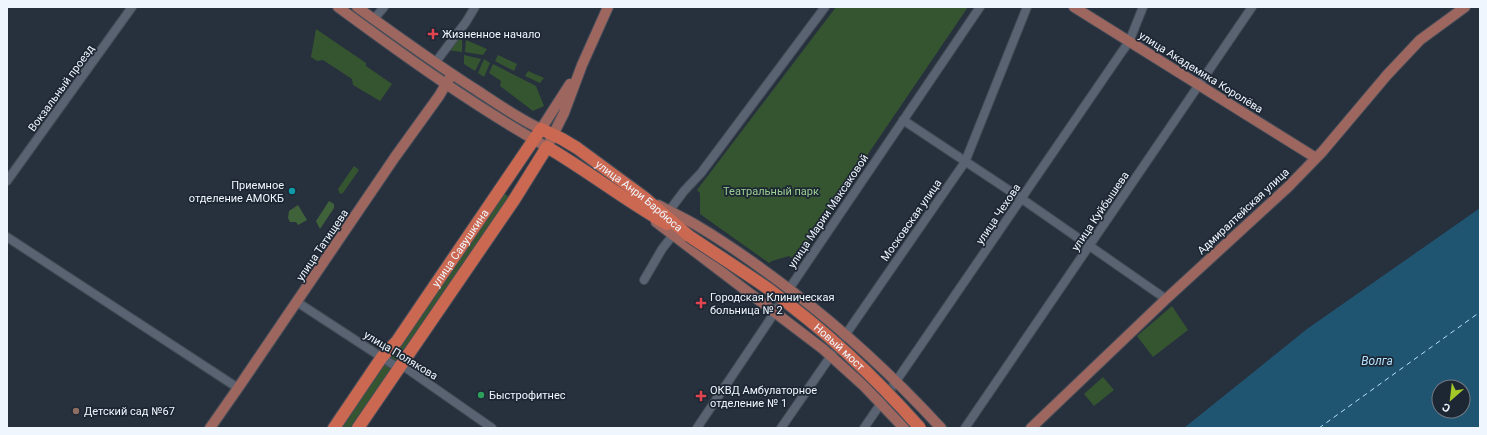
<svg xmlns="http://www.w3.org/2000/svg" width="1487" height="435" font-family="Roboto,sans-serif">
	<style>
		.green { fill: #355530 }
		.forest { fill: #40623b }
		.water { fill: #205572; fill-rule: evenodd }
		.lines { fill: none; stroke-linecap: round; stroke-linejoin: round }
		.ferry { stroke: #b3e1fd; stroke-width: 1; stroke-dasharray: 5 4; stroke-linecap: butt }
		.minor-casing { stroke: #454d58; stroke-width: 10 }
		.major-casing { stroke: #454d58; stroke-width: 12 }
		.highway-casing { stroke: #454d58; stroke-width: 14 }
		.minor { stroke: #596372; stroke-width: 8 }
		.major { stroke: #9d665f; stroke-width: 10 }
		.highway { stroke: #cb6852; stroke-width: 12 }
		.highway-bridge-casing { stroke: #454d58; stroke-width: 14; stroke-linecap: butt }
		.highway-bridge { stroke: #cb6852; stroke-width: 12 }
		.health-dot { fill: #e0444e; stroke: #1d2633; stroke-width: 1.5 }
		.culture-dot { fill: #0f9aa8; stroke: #1d2633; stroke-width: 1.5 }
		.leisure-dot { fill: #2e9e5b; stroke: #1d2633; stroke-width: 1.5 }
		.education-dot { fill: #8d6e63; stroke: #1d2633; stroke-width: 1.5 }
		.labels { text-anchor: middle; stroke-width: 3.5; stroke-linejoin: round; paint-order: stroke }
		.poi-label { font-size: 11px; fill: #eff6fe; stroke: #1d2633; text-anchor: start }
		.street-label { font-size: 11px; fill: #eff6fe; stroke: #1d2633 }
		.park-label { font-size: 11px; fill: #9acf91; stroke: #1d2633 }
		.water-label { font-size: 12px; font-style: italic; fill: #b3e1fd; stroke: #1d2633 }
	</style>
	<rect width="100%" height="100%" fill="#27303d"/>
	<path class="green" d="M836,7H968L796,260L789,256L772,261L769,263L700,214V193L697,190Z
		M316,29L366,63V66L392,84L380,101L353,85L352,79L323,60L317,61L311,57Z
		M456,37L462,38V52L447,50Z
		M466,40L487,49L483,55L465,52Z
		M464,55L481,59L475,71L464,64Z
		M498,55L517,64L514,71L495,61Z
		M484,59L490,63L484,77L478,73Z
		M493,64L536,86L544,106L533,111L500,86L501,81L489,73Z
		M528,71L544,78L540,83L525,76Z
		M354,166L359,170L343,193L340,194L338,189Z
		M499,190L514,200L358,428H334Z
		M1172,306L1188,330L1153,357L1137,336Z
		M1103,377L1114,390L1094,406L1084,394Z"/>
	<path class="forest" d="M329,201L334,204V208L320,229L316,221Z
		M298,205L307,220L298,225L296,222H290L288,218L289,211Z"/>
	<path class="water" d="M1480,208V428H1184L1307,329ZM1439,387H1463V411H1439Z"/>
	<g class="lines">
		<path class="ferry" d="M1319,428L1480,312"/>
		<g class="minor-casing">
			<path id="minor" d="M374,19L384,7
				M435,63L466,22L475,7
				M903,120L1022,199L1166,299
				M7,181L132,7
				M669,211L684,191L701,173L825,7
				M7,237L238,388
				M644,280L662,249L673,235
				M297,302L392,364L406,368L492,428
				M697,428L775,312L789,289L980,7
				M781,428L965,162L1027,7
				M864,428L1121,53L1129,42L1143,7
				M965,428L1252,7"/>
		</g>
		<g class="major-casing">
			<path id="major" d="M338,7C406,57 474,106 547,147L564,113L582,65L608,7
				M357,7C397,36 437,65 478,91C499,105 519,119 541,129L570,84
				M1074,7L1316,158
				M658,205C671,212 684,218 696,225C728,244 759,266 789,289C845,331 893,376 941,428
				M656,222L823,349L864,386L904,428
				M210,428L238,388L395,157L439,96L452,74
				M1031,428L1166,299L1288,187L1322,152L1387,75L1420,40L1465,7"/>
		</g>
		<g class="highway-casing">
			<g id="highway">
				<path id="s1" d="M334,428L382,357L397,341L541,129L562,139L577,148L645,198L689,236"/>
				<path d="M358,428L514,200L547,147C588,171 626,201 667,224"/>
			</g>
		</g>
		<use href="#minor" class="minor"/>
		<use href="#major" class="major"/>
		<use href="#highway" class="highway"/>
		<g class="highway-bridge-casing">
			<g id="highway-bridge">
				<path id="s2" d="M689,236C716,254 744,272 770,290C825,330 875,377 920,428"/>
			</g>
		</g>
		<use href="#highway-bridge" class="highway-bridge"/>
	</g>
	<g class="health-dot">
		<path d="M431 28h4v4h4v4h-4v4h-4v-4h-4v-4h4z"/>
		<path d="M699 297h4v4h4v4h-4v4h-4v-4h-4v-4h4z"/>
		<path d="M699 390h4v4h4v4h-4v4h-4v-4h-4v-4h4z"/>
	</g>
	<circle class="culture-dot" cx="292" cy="191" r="4"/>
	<circle class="leisure-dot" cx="481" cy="395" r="4"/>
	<circle class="education-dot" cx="76" cy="411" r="4"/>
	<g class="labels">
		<g class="poi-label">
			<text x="442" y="38">Жизненное начало</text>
			<text x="284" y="189" text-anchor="end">Приемное<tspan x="284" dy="13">отделение АМОКБ</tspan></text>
			<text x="710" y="301">Городская Клиническая<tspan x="710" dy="13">больница № 2</tspan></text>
			<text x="710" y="394">ОКВД Амбулаторное<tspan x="710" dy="13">отделение № 1</tspan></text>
			<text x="489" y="399">Быстрофитнес</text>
			<text x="84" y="415">Детский сад №67</text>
		</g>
		<g class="street-label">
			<text transform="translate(1201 72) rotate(32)" y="4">улица Академика Королёва</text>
			<text transform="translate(61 88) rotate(-54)" y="4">Вокзальный проезд</text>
			<text dy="4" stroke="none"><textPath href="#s1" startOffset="483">улица Анри Барбюса</textPath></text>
			<text transform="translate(828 211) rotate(-56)" y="4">улица Марии Максаковой</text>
			<text transform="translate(1100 211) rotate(-56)" y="4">улица Куйбышева</text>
			<text transform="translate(1243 211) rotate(-43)" y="4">Адмиралтейская улица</text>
			<text transform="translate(998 214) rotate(-56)" y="4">улица Чехова</text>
			<text transform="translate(911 220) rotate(-55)" y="4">Московская улица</text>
			<text transform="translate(322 245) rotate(-56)" y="4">улица Татищева</text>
			<text dy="4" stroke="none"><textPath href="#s1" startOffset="220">улица Савушкина</textPath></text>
			<text dy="4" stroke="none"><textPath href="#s2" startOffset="187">Новый мост</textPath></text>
			<text transform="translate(401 355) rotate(31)" y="4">улица Полякова</text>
		</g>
		<g class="park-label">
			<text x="771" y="195">Театральный парк</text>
		</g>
		<g class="water-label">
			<text x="1377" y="365">Волга</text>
		</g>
	</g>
	<rect width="1487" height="435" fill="none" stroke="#eff6fe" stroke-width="16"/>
	<g transform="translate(1451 399) rotate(208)"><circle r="19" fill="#1d2633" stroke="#717984"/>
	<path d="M0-3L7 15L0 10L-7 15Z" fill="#a2c928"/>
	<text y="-6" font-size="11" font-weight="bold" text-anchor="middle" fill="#eff6fe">С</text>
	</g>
</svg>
